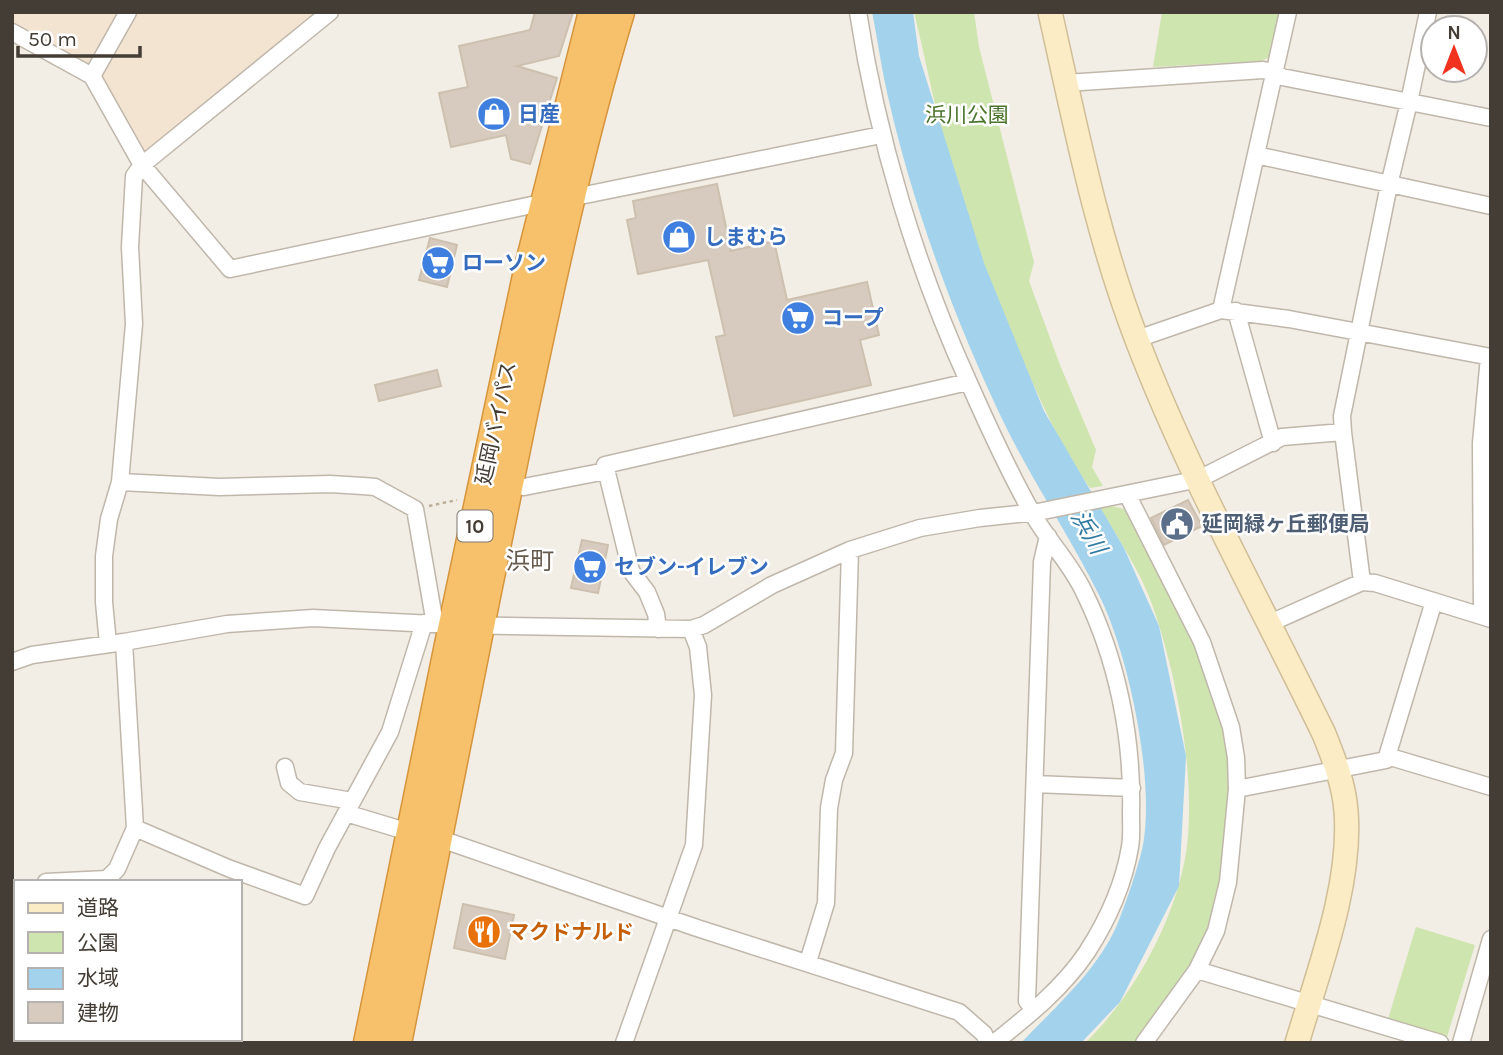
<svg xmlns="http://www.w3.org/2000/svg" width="1503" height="1055" font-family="Karla,'Noto Sans JP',sans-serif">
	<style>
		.commercial { fill: #f3e3d1 }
		.green { fill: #cfe5af }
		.water { fill: #a3d3ec }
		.building { fill: #d6cbbe; stroke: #cdc0af; stroke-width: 2 }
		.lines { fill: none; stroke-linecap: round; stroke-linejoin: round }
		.street-casing { stroke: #c0b7ab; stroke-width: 19 }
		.secondary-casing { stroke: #d0be97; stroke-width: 26 }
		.highway-casing { stroke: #d6943b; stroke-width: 33 }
		.path { stroke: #beaf9a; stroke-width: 2.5; stroke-dasharray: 3.5 3.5; stroke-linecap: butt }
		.street { stroke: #fff; stroke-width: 16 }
		.secondary { stroke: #fcecc5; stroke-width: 23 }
		.highway { stroke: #f7c16b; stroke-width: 30 }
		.labels { text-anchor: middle; stroke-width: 5; stroke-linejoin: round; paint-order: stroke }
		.shield { fill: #fff; stroke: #7c7772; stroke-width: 2 }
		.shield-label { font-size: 19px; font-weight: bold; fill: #443d35 }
		.shop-label { font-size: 21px; font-weight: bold; fill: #366cbe; stroke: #fff; text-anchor: start }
		.park-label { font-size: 21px; fill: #4a732b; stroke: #fff }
		.street-label { font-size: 21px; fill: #443d35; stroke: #fff }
		.service-label { font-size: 21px; font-weight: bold; fill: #4e5e75; stroke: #fff; text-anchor: start }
		.food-label { font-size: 21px; font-weight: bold; fill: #c56008; stroke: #fff; text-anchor: start }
		.water-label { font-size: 23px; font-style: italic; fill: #317aa2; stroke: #fff }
		.quarter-label { font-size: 24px; fill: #665a4d; stroke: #fff }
	</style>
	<rect width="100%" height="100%" fill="#f2ede5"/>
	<path class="commercial" d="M12,12H123L91,68L12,26Z
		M135,12H321L144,155L99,75Z"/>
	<path class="green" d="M914,12H974L979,47L1034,262L1029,281L1060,365L1096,450L1092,467L1103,486L1090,488C1061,448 1041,402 1021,357C988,280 959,202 939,121C930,85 923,48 914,12Z
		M1162,12H1280L1270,57L1261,61L1153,67Z
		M1112,506L1128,510C1164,583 1217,669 1227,749C1231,779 1227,810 1225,839C1222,869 1220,900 1209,928C1193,971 1161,1007 1134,1043H1085C1134,996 1175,920 1186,853C1197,780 1177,676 1153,607C1141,572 1119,540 1100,508Z
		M1416,927L1475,945L1447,1037L1388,1019Z"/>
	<path class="water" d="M872,12H913L919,56L984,263L1044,411L1124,548L1159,626L1186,756L1179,886L1120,1002L1081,1043H1021C1055,1007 1097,971 1117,925C1125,906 1139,865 1143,845C1155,780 1129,656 1100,597C1072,540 1036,487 1007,429C958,329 914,210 889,101C882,72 878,42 872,12Z"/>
	<path class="building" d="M535,12H573L559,56L517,66L557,78L530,164L511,159L506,135L451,147L439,93L468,87L459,46L530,30Z
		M717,184L731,251L774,241L787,300L867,282L879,335L860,340L871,385L734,416L716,337L725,335L708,260L638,274L627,220L636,218L633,201Z
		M430,238L457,245L447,287L419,280Z
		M437,370L441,386L379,401L375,385Z
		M1188,500L1202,526L1164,545L1151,518Z
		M582,540L608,545L598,593L571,588Z
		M463,904L514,915L505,959L454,948Z"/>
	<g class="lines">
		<g class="street-casing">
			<path id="street" d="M330,12L142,165L230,269L546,202
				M858,12C877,137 916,267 969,383C988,426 1010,475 1034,516C1049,542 1071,564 1084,592C1117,659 1133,737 1131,813C1131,824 1132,836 1130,847C1124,883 1107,921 1087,952C1063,988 1028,1016 994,1043
				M12,32L92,76L142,165L134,176L130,247L134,324L120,482L109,519L104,556V602L108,644
				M92,76L128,12
				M1066,83L1263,70L1274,72L1282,77L1491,118
				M1256,155L1491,206
				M570,198L881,135
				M1221,310L1288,12
				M1236,311L1273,443
				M1137,339L1221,310L1289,319L1491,357
				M1343,432L1362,582
				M120,482L220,487L330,484L363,486L375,487L415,509L435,624
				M508,483L524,487L606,471
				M1127,494L1202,642L1231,727L1236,758L1237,789L1228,882L1216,931L1197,970L1144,1043
				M1482,616L1481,443L1489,357
				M1268,624L1362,582L1375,583L1491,619
				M658,629L656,614L647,592L631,571L605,465L968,382
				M12,662L32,655L124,642L227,624L313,618L454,625L691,629L704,625L772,585L850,550L920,528L980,518L1038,512L1199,479L1282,437L1343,432L1342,416L1389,185L1409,102L1428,12
				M1387,756L1491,787
				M285,767L289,783L300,792L352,801
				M1035,784L1132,788
				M1237,789L1386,760L1434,601
				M346,813L412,833L438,838L697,928L959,1012L984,1034L988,1043
				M135,828L228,868L305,896L327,848L390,732L424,623
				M46,882L107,879L117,869L135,828L124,642
				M12,891L16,893
				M12,931L16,920
				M808,962L826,903L829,808L834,780L844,753L850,550
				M1197,970L1440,1043
				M1034,1010L1027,1001L1042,562L1048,536
				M624,1043L694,845L703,695L698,647L691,629
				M1461,1043L1491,939"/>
		</g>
		<g class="secondary-casing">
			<path id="secondary" d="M1050,12C1075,123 1096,234 1137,340C1189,476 1261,604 1324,734C1334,759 1344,784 1346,811C1352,885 1318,972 1297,1043"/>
		</g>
		<g class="highway-casing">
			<path id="highway" d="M369,1043L454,625L529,271L594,12
				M396,1043C438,837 477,630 520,424C549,286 578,148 619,12"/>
		</g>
		<path class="path" d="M429,506L457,500"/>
		<use href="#street" class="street"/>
		<use href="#secondary" class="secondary"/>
		<use href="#highway" class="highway"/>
	</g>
	<defs>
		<g id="shop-disc" transform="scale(1.75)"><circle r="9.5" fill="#3f7fe0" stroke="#fff"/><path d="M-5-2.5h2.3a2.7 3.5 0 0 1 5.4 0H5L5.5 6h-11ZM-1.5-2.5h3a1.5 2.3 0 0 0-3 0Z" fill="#fff"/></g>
		<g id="supermarket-disc" transform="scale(1.75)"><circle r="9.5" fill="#3f7fe0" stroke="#fff"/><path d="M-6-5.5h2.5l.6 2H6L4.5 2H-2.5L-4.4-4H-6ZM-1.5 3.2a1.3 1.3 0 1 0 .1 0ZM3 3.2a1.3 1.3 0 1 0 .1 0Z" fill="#fff"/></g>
		<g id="civic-disc" transform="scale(1.75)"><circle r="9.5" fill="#5c6f8a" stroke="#fff"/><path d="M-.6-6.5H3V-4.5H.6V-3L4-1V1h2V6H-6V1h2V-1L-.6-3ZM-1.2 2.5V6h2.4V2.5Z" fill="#fff"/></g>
		<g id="restaurant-disc" transform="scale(1.75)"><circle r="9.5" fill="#e8710a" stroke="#fff"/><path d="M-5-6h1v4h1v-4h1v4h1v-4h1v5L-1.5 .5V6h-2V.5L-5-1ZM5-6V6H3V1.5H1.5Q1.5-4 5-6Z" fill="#fff"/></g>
	</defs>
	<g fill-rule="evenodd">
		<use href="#shop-disc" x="494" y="114"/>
		<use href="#shop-disc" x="679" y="237"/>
		<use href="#supermarket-disc" x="438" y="263"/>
		<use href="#supermarket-disc" x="798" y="318"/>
		<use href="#civic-disc" x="1177" y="524"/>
		<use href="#supermarket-disc" x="590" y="567"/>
		<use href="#restaurant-disc" x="484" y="932"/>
	</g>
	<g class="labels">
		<rect class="shield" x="457.5" y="510.5" width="35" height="31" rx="5"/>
		<g class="shield-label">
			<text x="475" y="533">10</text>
		</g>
		<g class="shop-label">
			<text x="518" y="121">日産</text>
			<text x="704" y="244">しまむら</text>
			<text x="462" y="270">ローソン</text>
			<text x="822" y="325">コープ</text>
			<text x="614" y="574">セブン-イレブン</text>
		</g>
		<g class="park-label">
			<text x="967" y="122">浜川公園</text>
		</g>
		<g class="street-label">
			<text transform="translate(496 423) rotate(-78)" y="7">延岡バイパス</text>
		</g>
		<g class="service-label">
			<text x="1202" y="531">延岡緑ヶ丘郵便局</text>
		</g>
		<g class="food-label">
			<text x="508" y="939">マクドナルド</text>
		</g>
		<g class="water-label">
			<text transform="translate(1089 532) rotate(60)" y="8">浜川</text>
		</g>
		<g class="quarter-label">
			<text x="530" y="569">浜町</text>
		</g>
	</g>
	<rect width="1503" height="1055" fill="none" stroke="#443d35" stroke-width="28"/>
	<rect x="14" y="880" width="228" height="161" fill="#ffffff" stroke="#b4b1ae" stroke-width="2"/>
	<rect x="28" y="903" width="35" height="10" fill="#fcecc5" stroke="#b4b1ae" stroke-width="2"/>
	<text x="77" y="915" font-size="21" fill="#443d35">道路</text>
	<rect x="28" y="932" width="35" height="21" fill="#cfe5af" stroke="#b4b1ae" stroke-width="2"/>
	<text x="77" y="950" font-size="21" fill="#443d35">公園</text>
	<rect x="28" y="968" width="35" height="21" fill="#a3d3ec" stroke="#b4b1ae" stroke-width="2"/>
	<text x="77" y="985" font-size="21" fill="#443d35">水域</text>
	<rect x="28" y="1002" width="35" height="21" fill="#d6cbbe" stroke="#b4b1ae" stroke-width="2"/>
	<text x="77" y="1020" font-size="21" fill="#443d35">建物</text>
	<g transform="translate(1454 49)"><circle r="33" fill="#ffffff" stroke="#b4b1ae" stroke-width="2"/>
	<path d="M0-5L12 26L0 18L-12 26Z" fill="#f0321e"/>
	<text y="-10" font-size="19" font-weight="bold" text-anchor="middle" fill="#443d35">N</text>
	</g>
	<path d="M18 46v10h122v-10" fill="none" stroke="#443d35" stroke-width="3.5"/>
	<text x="28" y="46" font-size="21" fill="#443d35" stroke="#ffffff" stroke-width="5" paint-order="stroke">50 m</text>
</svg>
